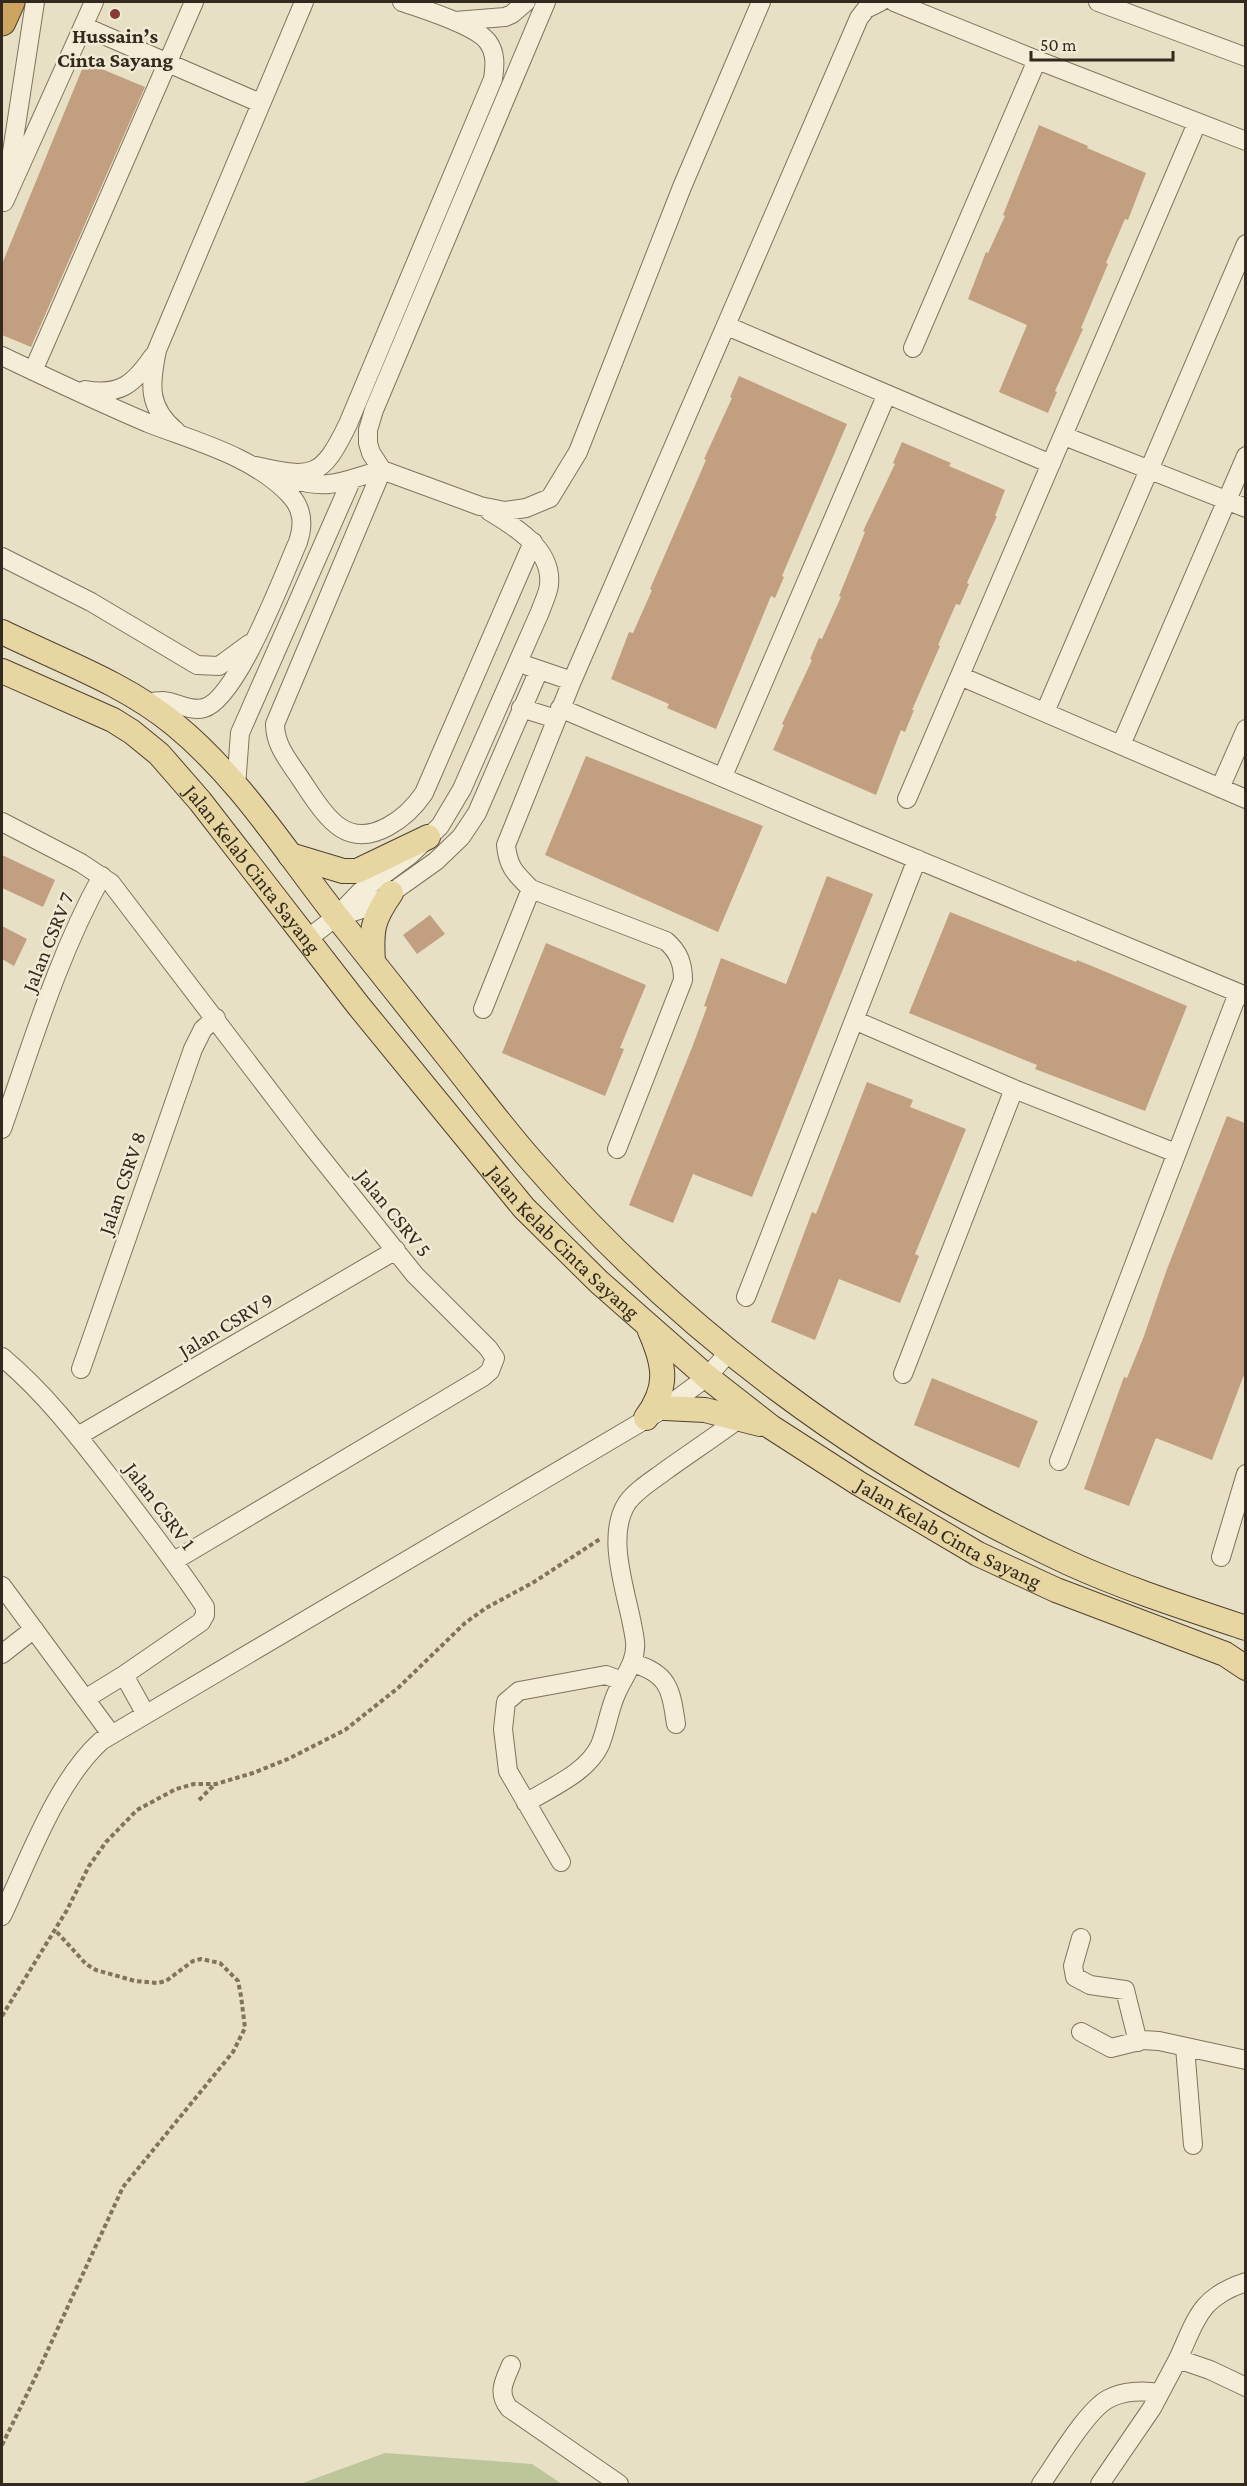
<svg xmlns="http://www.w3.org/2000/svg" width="1247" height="2486" font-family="'Crimson Pro',serif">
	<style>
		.green { fill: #bdc59a }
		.building { fill: #c29f80 }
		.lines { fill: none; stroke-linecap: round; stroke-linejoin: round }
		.minor-casing { stroke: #81735d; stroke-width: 20 }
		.major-casing { stroke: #4f4131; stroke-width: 26 }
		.highway-casing { stroke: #4f4131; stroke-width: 29 }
		.path { stroke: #81735d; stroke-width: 4; stroke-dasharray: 4.5 3; stroke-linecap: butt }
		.minor { stroke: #f4edd7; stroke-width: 18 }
		.major { stroke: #e7d6a1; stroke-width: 24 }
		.highway { stroke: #cda460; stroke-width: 27 }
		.poi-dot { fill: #883a35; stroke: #f1ead4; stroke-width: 2 }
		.labels { text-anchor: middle; stroke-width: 5; stroke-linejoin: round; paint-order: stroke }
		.poi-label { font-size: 21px; font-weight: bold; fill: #332a1f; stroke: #f1ead4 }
		.street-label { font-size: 21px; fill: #332a1f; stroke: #f1ead4 }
	</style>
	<rect width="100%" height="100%" fill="#e8e0c5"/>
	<path class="green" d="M385,2453L532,2464L562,2484H300Z"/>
	<path class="building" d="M85,62L145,87L31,347L2,335V264Z
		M1039,125L1088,146L1087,148L1146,173L1128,220L1125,219L1106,263L1108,264L1081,328L1083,329L1055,391L1057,392L1048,413L999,392L1027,325L968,299L986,252L988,253L1005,216L1003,215Z
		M739,376L847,424L782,576L784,577L775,598L771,596L716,729L667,708L669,704L611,679L629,632L633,633L652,590L650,589L706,460L704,459L732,398L730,397Z
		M902,442L951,463L949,466L1005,490L995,516H997L967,583L969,584L960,605L956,604L938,645L940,646L912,710H914L905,732L901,730L876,795L773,750L784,725L782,724L812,660L810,659L819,638L822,639L841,597L839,596L865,532L863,531L895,464L893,463Z
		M586,756L763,826L718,932L545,855Z
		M2,855L55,880L43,907L2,888Z
		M827,876L873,894L752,1197L693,1174L673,1223L629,1205L693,1045L707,1007L704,1006L721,958L786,984Z
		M950,912L1076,962L1077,960L1099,969L1187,1006L1145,1111L1035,1069L1037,1065L909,1013Z
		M430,915L445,934L417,954L403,935Z
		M2,926L27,939L14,966L2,959Z
		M546,943L646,985L620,1048L624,1049L605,1096L502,1053Z
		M867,1082L913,1100L910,1107L966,1129L915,1254L919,1256L900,1303L839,1279L815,1340L771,1322L812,1212L816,1214Z
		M1227,1116L1245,1123V1372L1212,1460L1156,1438L1129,1506L1084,1489L1116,1399L1124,1377L1127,1378L1144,1336L1167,1269Z
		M932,1378L1038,1421L1019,1468L914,1425Z"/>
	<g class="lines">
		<g class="minor-casing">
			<path id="minor" d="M546,2L374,410L368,430V443L371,453L382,470L480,506L505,511L526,508L550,498L578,452L682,187L761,2
				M894,2L1037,60L1246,141
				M1098,2L1246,57
				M455,21L505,17L512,14L526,2
				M83,26L260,103
				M8,178L35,2
				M4,202L94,2
				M727,326L1051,464
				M913,348L1037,60
				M2,356C50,379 99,402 148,423C197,442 253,456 290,495C303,509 304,524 298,542C283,576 237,699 204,708C190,712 177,702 163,701C158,701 151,702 145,703
				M33,371L194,2
				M85,390C120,396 134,384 153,356
				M176,431C147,407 150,384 157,350L304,2
				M1064,436L1246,508
				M256,466C313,479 322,478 348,424L493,79C495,66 496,53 488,42C476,25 422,9 402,2
				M382,470L275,724C275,746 289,761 300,778C311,794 325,818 341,828C371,847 408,817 424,793L533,542
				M291,479C332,491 344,480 382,470
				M2,557L91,602L197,665L219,666L249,644
				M528,666L572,681
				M960,676L1246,799
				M521,708L556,719
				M560,708L822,820L1246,996
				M1045,712L1246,244
				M1121,745L1246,456
				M723,776L886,396
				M236,786L240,733L351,481
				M1220,788L1246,729
				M907,799L1197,123
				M2,822L81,863L111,883L307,1140L415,1275L488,1348L495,1358L490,1371L483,1377L174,1561
				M338,917L368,907L391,893L436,861L461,837L477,813L539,670
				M306,940L336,917L360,892L410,855L440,826L462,789L540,612C543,603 548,594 549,585C553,549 514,526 489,511
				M483,1009L531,889
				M854,1020L1014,1089L1176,1153
				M2,1129C32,1044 58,955 102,876
				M617,1149L683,980C683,964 679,952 666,941L531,889C515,873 508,867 506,845L572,681L859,18L866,9L880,2
				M746,1297L917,859
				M2,1357C45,1393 78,1436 112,1480C144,1522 176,1563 205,1607V1615L201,1622L124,1675L85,1699
				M81,1369L193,1049L203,1029L216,1018
				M903,1374L1014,1089
				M78,1436L396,1250
				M1059,1461L1238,993
				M1221,1557L1246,1474
				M2,1586L111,1734
				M2,1654L34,1629
				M632,1663C669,1673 671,1690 676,1724
				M124,1675L145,1713
				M526,1803C551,1787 587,1773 600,1745C607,1728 609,1709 617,1692C624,1676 637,1661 635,1642C631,1602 603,1540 627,1503C636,1490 653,1480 665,1471C690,1453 716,1436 740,1418
				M561,1862L508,1771L503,1729L506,1702L519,1691L606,1675L622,1681
				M2,1916C28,1861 56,1782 101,1741L665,1408L707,1377L729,1352
				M1081,1938L1073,1966L1075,1977L1090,1985L1125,1990L1138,2042
				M1081,2032L1111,2048L1143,2040L1159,2041L1246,2060
				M1185,2047L1193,2145
				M1178,2359C1197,2318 1200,2297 1246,2282
				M511,2365C504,2381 497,2393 509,2408L619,2484
				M1041,2484C1056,2463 1087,2410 1108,2399C1123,2391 1143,2390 1159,2393
				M1100,2484L1152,2408L1178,2359L1210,2370L1246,2387"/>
		</g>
		<g class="major-casing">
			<g id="major">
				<path d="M2,632C59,660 124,683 174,724C240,778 285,851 337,917C374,964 412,1011 449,1058C476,1092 502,1127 531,1160C679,1331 864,1468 1069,1563C1126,1589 1186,1608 1246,1628"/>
				<path id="s1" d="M2,671L113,720L132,732L159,754L200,801L358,1005L524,1208L599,1282L707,1377L771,1427L858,1483L978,1554L1056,1590L1225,1654L1246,1668"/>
				<path d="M290,855L343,871H357L428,837"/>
				<path d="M373,962C371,930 372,920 391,893"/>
				<path d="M665,1408L705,1410L760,1424"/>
				<path d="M646,1418C669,1387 665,1365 650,1331"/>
			</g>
		</g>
		<g class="highway-casing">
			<path id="highway" d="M2,22L11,2"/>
		</g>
		<path class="path" d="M199,1800L215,1784
			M2,2016L67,1910L89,1866L106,1842L137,1810L176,1789L194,1784H216L253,1773L288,1759L345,1730L398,1688L465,1623L486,1608L534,1582L600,1539
			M2,2445L34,2380L123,2187L233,2052L245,2028L241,1996L238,1981L220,1963L201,1959L193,1961L166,1981L157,1983L135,1981L96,1970L86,1964L55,1930"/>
		<use href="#minor" class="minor"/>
		<use href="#major" class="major"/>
		<use href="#highway" class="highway"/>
	</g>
	<circle class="poi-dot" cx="115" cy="14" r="6"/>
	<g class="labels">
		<g class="poi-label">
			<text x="115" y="43">Hussain’s<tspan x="115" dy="24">Cinta Sayang</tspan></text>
		</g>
		<g class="street-label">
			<text dy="7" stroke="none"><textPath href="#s1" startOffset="327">Jalan Kelab Cinta Sayang</textPath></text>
			<text transform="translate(48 942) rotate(-68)" y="7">Jalan CSRV 7</text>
			<text transform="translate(122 1183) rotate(-71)" y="7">Jalan CSRV 8</text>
			<text transform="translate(394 1213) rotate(51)" y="7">Jalan CSRV 5</text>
			<text dy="7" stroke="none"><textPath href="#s1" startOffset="813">Jalan Kelab Cinta Sayang</textPath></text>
			<text transform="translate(226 1325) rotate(-31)" y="7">Jalan CSRV 9</text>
			<text transform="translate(160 1506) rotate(53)" y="7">Jalan CSRV 1</text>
			<text dy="7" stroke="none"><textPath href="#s1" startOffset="1299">Jalan Kelab Cinta Sayang</textPath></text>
		</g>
	</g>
	<rect width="1247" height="2486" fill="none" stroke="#332a1f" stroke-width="6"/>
	<path d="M1031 51v9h142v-9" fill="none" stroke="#332a1f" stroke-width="3"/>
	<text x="1040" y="51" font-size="18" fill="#332a1f" stroke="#f1ead4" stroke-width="4.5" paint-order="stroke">50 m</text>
</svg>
